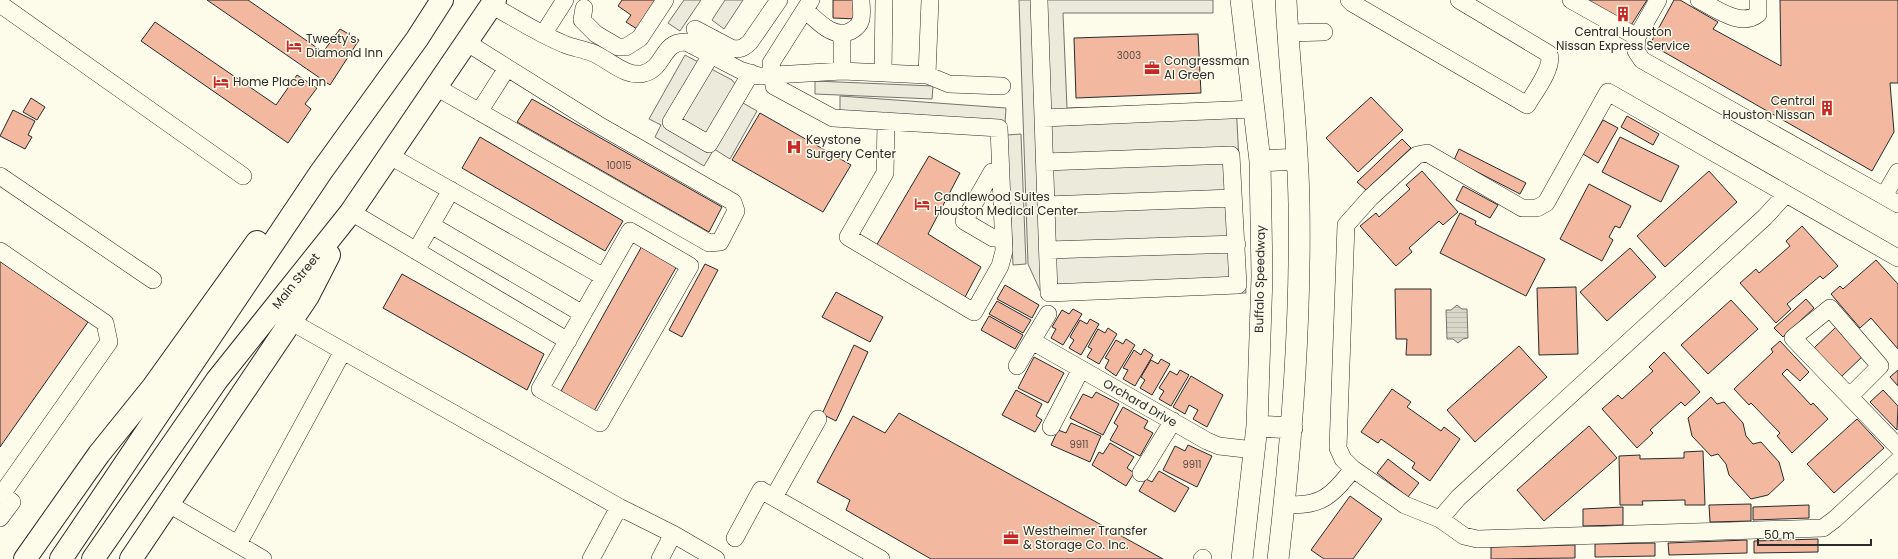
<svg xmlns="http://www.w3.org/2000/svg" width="1898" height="559" font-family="Poppins,sans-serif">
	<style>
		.parking { fill: #eceadb; stroke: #74746e }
		.water { fill: url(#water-rules); stroke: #74746e }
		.building { fill: #f2b8a0; stroke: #2b2b2b }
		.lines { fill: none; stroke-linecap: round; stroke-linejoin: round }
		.minor-casing { stroke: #2b2b2b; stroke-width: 18 }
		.major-casing { stroke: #2b2b2b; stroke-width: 22 }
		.highway-casing { stroke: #2b2b2b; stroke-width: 24 }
		.minor { stroke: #fdfbea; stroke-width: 17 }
		.major { stroke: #fdfbea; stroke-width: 21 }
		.highway { stroke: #fdfbea; stroke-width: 22 }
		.labels { text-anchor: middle; stroke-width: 3; stroke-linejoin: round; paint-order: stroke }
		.number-label { font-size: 10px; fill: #5d4e48 }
		.poi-label { font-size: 12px; fill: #2b2b2b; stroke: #fdfbea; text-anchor: start }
		.street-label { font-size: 12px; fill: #2b2b2b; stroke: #fdfbea }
	</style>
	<defs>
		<pattern id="water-rules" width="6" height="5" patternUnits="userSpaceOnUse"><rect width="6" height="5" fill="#d8d7c9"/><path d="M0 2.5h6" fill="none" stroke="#bab9ad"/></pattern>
	</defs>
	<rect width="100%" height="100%" fill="#fdfbea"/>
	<path class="parking" d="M684,0H701L680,31L668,23Z
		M725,0H743L724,29L712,20Z
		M1019,0H1213V13H1063L1067,108L1236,103L1246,293L1043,297L1028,264Z
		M685,55L732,80L746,98L743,103L757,111L730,159L714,149L704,166L655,137L661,125L649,119Z
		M815,81L933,86L932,99L815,94Z
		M840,96L1006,108L1005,123L840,111Z
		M1021,134L1026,264L1013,265L1007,135Z"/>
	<path class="water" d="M1457,305L1462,309H1467L1468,338L1463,339L1458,343L1453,339H1447L1446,310H1451Z"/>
	<path class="building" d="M207,0H248L323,52L340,29L359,40L330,85Z
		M622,0H657L637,29L626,22L631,15L618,6Z
		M833,0H857V19L833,18Z
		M1584,0H1647L1630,27Z
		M1674,0H1680L1718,22L1713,29L1781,66L1780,0H1898V83H1890L1894,132L1872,171L1650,44Z
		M155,22L276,105L297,75L317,88L305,104L311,109L288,143L141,41Z
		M1198,34L1201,93L1076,98L1074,38Z
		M1371,97L1403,130L1358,172L1326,138Z
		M31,98L45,107L37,120L23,112Z
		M532,99L722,207L709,232L517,122Z
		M13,110L35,121L28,135L32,137L25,149L0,136Z
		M760,113L851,165L823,212L732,160Z
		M1627,116L1659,134L1653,145L1621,127Z
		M1603,120L1618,128L1598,163L1583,154Z
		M480,137L623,221L605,251L462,168Z
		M1620,137L1679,166L1661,202L1602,172Z
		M1402,139L1411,148L1366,190L1357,182Z
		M1459,149L1526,183L1520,194L1454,160Z
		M929,156L960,173L928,234L981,267L964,299L876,246Z
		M1422,171L1458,212L1443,225L1439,221L1409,248L1412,252L1396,266L1360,226L1376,213L1379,217L1410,189L1406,185Z
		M1709,171L1737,202L1665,267L1637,236Z
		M1589,184L1631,206L1620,228L1615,226L1609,237L1613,240L1602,261L1560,239Z
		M1463,186L1498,205L1490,218L1456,200Z
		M1460,213L1476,221L1475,224L1545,259L1526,296L1440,253Z
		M1802,226L1838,266L1823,279L1820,276L1787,304L1791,309L1776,323L1740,283L1756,269L1759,273L1790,246L1786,241Z
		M642,246L677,266L594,411L561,391Z
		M1630,248L1656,277L1607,321L1580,292Z
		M1876,260L1898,284V349L1871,318L1860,328L1831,294L1840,286L1843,289Z
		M0,261L88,322L0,447Z
		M705,264L718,270L682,337L669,330Z
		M402,274L544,354L527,390L383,308Z
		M1005,285L1039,305L1032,318L997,299Z
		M1576,287L1578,354L1539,355L1537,288Z
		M1395,289H1431V355H1406L1407,339H1396Z
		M836,292L883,317L870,342L822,317Z
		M1806,299L1814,308L1783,337L1774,328Z
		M1731,300L1758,329L1708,374L1681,345Z
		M997,301L1031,320L1023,333L989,314Z
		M1073,309L1082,314L1063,345L1051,338L1056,329L1052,327L1062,310L1069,314Z
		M989,316L1023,335L1015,349L981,330Z
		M1090,319L1099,324L1081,355L1069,348L1074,340L1070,337L1080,320L1087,324Z
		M1836,327L1864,355L1840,378L1813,349Z
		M1108,328L1117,334L1099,364L1087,357L1092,349L1088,347L1098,329L1105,333Z
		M1126,339L1135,345L1116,376L1105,368L1109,360L1105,358L1116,340L1123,344Z
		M1780,341L1809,372L1800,381L1787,369L1782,374L1811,405L1813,403L1828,419L1792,453L1777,436L1780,433L1751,403L1749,405L1734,389L1773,352L1771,349Z
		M854,345L868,352L836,421L822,414Z
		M1519,346L1547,377L1475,442L1447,410Z
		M1144,349L1153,355L1135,386L1123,379L1128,370L1123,368L1134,350L1141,355Z
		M1664,352L1700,392L1685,406L1681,402L1650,430L1653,433L1637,448L1602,409L1618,395L1622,399L1653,371L1649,367Z
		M1034,357L1064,373L1048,403L1018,388Z
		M1161,359L1170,364L1152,395L1140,388L1145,380L1141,377L1151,360L1158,364Z
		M1180,370L1189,375L1171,406L1159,399L1164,391L1159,388L1170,371L1177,375Z
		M1898,370V386L1890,377Z
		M1191,376L1223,395L1207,427L1193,419L1198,410L1189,405L1185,414L1173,407Z
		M1392,389L1411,402L1407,407L1441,431L1444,427L1460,439L1430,481L1412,468L1415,463L1381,439L1378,443L1361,432Z
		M1016,390L1042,404L1036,416L1042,420L1035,432L1002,415Z
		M1883,390L1898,406L1897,430L1870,402Z
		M1096,392L1119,404L1103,435L1070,418L1083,394L1092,398Z
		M1711,397L1717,404L1724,402L1743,423L1746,436L1753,444L1761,442L1779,462L1784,480L1768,495L1751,499L1729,475L1726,464L1718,454L1711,456L1692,436L1688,418Z
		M1123,407L1148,421L1144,428L1153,433L1140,456L1110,440L1118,426L1114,423Z
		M899,413L1163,559H931L846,510L850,500L817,482L853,416L885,433Z
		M1857,419L1884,448L1834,493L1807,464Z
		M1071,423L1101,436L1090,462L1051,445L1058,430L1066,433Z
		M1589,426L1617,458L1544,521L1517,490Z
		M1110,443L1134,457L1127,468L1134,473L1126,486L1092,465L1099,452L1103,454Z
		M1188,445L1212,456L1197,487L1163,470L1175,446L1185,451Z
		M1703,451L1705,505H1685V500L1642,501L1643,505H1620L1619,456L1640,455V459L1684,458V452Z
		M1388,459L1419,483L1408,497L1377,473Z
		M1159,471L1189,488L1175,512L1139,491L1146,479L1152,482Z
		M1350,496L1382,519L1353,559H1324L1311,550Z
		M1751,504V521L1710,522L1709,505Z
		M1809,505V518L1753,520V507Z
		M1623,507V525L1583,526V509Z
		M1818,539V552L1754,553V541Z
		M1747,540V553L1669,555L1668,543Z
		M1655,543V556L1595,557V544Z
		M1575,545V558L1491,559V547Z"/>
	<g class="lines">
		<g class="minor-casing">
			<path id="minor" d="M811,0L771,63L774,86L833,118L999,128L1004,251L1000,266L974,312L848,237L885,173L886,121
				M1039,0C1042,98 1046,196 1049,293L1238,285L1231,155L1045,162
				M1349,0L1352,3L1527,105C1534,93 1554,67 1549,54L1459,0
				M1571,0L1637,37
				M1658,0L1637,37L1636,51L1642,60L1884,196L1898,172
				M1699,0C1715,8 1741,28 1758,14V0
				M0,4L243,176
				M491,5C515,18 539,34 564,44C573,48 583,49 593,53C608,59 627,79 645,73C665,67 662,41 686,42L740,70L759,76L842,71L927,75L949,84L1002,86
				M584,8L582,20L596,34L618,47H626L640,38L665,0
				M805,10C817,20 833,40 851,31C854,29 859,26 860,22C863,17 861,6 861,0
				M695,29L731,48C740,50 744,48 750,42L779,0
				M544,33L565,0
				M842,33V71
				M1288,33L1324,32
				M711,55L671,122L709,144L751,73
				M883,73L884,0
				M927,75L930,0
				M436,87L709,243L720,242L736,211L733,202L597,124L466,42
				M479,112L507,68
				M1043,118L1254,109
				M390,156L604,277
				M1001,172H992L964,221L993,238H1003
				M0,176L153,280
				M1884,196L1898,204
				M1046,205L1233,198
				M351,212L568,341
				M431,225L583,314
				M630,231L690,266L600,423L540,389Z
				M1048,250L1237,244
				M0,251L105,323L109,342L2,494
				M416,251L451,190
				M1898,258L1608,92L1546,203L1537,208H1522L1427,153L1417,155L1370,198L1346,225L1338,448L1343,459L1353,469L1405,505L1440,519L1464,536L1477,539L1823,528L1835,519L1898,461
				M290,321L619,507L591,559
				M1032,341L1207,441L1219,446L1254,450
				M1017,366L1048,314
				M1850,396L1880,366L1830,308L1793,338L1898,447
				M1051,427L1081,369
				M1141,473L1173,421
				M0,493L12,502L0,518
				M774,497L818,419
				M167,503L263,559
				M1285,504C1321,508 1332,495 1353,469
				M619,507L673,534L660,559
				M1440,519L1458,498L1765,217L1786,194
				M673,534L716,559
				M735,538L761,490L881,559
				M238,544L343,351
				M1202,559L1203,558"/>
		</g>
		<g class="major-casing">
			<path id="major" d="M1241,0L1260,161L1262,276L1257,426L1242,559
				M1260,161L1297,159
				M1257,426L1292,428
				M1278,559C1292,441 1301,322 1299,203C1298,135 1289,67 1286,0"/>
		</g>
		<g class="highway-casing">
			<path id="highway" d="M25,559L99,454L153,387L257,242
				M61,559L321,172L417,39L442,0
				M93,559L217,380L351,212L495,0
				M131,559L308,296L329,255"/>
		</g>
		<use href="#minor" class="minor"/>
		<use href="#major" class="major"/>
		<use href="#highway" class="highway"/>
	</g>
	<defs>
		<g id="building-bare" transform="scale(1.2)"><path d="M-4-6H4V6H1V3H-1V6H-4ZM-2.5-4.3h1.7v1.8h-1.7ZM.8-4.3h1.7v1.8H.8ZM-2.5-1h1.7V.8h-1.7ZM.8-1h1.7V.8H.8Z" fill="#c62828" stroke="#fdfbea" stroke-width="2.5" paint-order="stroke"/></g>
		<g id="hotel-bare" transform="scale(1.2)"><path d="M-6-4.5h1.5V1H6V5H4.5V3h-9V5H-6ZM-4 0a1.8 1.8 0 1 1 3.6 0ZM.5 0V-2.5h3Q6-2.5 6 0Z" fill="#c62828" stroke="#fdfbea" stroke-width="2.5" paint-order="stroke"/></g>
		<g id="office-bare" transform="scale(1.2)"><path d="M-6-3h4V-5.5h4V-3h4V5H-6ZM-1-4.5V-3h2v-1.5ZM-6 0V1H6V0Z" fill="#c62828" stroke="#fdfbea" stroke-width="2.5" paint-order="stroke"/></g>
		<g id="hospital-bare" transform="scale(1.2)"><path d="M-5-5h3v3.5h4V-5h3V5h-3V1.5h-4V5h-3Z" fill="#c62828" stroke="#fdfbea" stroke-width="2.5" paint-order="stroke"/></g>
	</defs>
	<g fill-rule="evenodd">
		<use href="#building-bare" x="1623" y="14"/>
		<use href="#hotel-bare" x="294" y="46"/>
		<use href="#office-bare" x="1152" y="68"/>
		<use href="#hotel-bare" x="221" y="82"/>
		<use href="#building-bare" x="1827" y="108"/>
		<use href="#hospital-bare" x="794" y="147"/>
		<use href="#hotel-bare" x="922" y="204"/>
		<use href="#office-bare" x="1011" y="538"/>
	</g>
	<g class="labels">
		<g class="number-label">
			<text x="1129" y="59">3003</text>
			<text x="619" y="169">10015</text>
			<text x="1079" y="448">9911</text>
			<text x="1192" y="468">9911</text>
		</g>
		<g class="poi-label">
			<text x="1623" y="36" text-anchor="middle">Central Houston<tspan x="1623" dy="14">Nissan Express Service</tspan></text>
			<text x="306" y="43">Tweety's<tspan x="306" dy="14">Diamond Inn</tspan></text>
			<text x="1164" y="65">Congressman<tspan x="1164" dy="14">Al Green</tspan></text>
			<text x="233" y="86">Home Place Inn</text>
			<text x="1815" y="105" text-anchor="end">Central<tspan x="1815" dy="14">Houston Nissan</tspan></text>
			<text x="806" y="144">Keystone<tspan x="806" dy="14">Surgery Center</tspan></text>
			<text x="934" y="201">Candlewood Suites<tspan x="934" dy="14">Houston Medical Center</tspan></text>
			<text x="1023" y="535">Westheimer Transfer<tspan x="1023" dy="14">&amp; Storage Co. Inc.</tspan></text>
		</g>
		<g class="street-label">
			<text transform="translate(1260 279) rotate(-89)" y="4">Buffalo Speedway</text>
			<text transform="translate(296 281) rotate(-51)" y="4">Main Street</text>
			<text transform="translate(1140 403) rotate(30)" y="4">Orchard Drive</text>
		</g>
	</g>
	<path d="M1758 539v6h113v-6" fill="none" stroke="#2b2b2b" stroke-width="2"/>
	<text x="1764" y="539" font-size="12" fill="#2b2b2b" stroke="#fdfbea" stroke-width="3" paint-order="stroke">50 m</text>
</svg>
